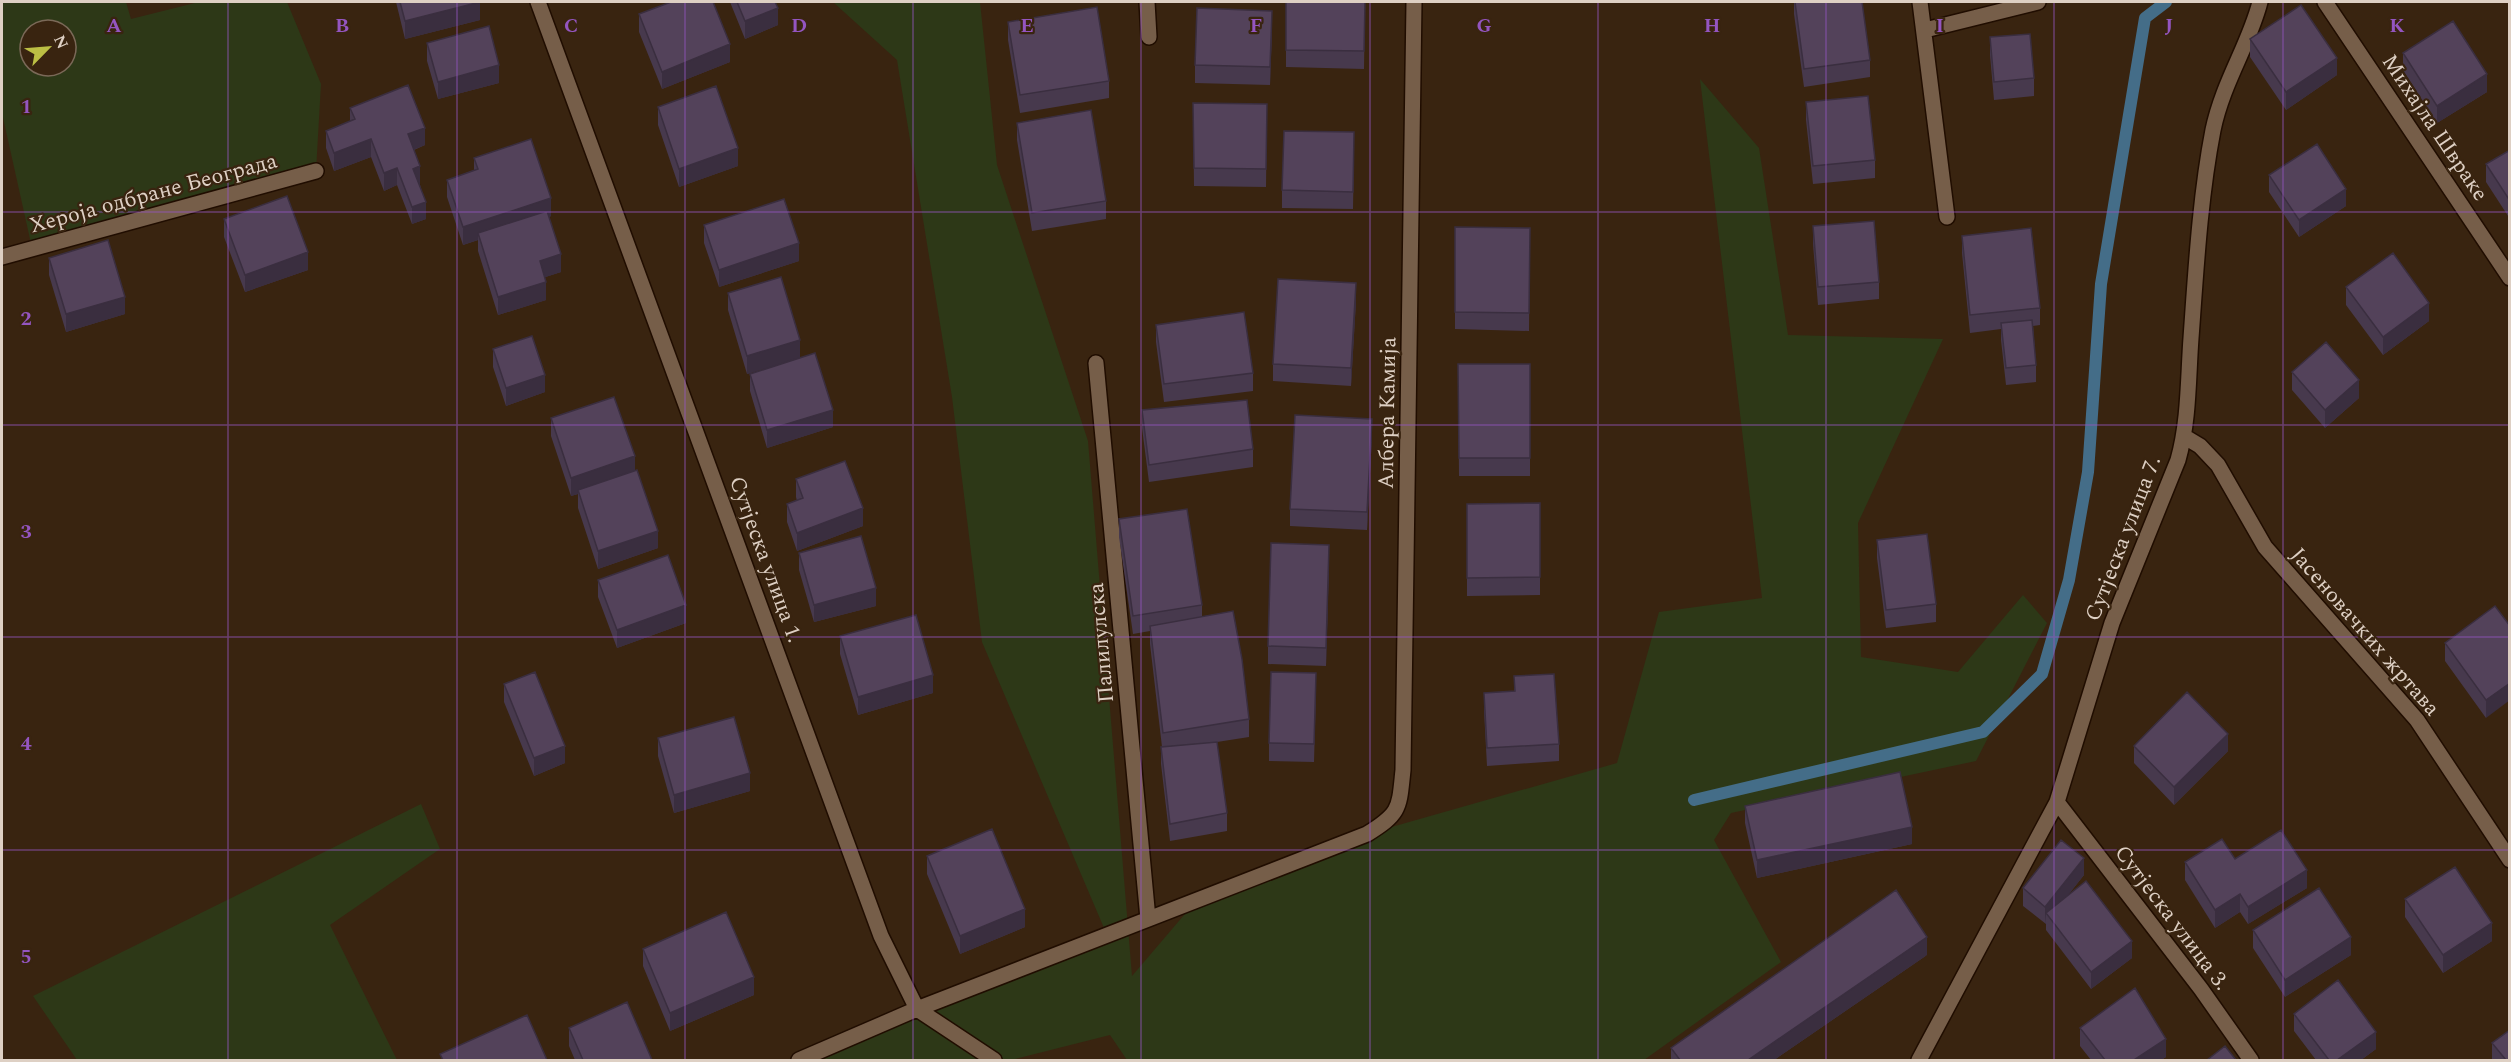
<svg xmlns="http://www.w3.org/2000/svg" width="2511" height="1062" font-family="Spectral,serif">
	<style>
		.green { fill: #2d3817; fill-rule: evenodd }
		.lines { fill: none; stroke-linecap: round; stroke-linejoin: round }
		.stream { stroke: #446d88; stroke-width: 12 }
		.minor-casing { stroke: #200d00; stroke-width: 18 }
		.minor { stroke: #765e49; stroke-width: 15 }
		.wall { fill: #47394d }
		.shaded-wall { fill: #3a2e3f }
		.building { fill: #53425a; stroke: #3a2e3f; stroke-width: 1.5 }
		.grid { fill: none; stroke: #9455c0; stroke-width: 1.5; stroke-opacity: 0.55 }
		.labels { text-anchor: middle; stroke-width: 4.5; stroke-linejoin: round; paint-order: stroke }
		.street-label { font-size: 22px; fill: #ded0c4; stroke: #392410 }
		.grid-label { font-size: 20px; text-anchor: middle; font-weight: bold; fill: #9455c0; stroke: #392410; stroke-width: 4.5; stroke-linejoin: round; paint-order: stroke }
	</style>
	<rect width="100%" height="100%" fill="#392410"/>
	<path class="green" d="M2,2H126L131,19L199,2H287L321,84L316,171L32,248L2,113ZM30,30H66V66H30Z
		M833,2H980L997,165L1088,441L1132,976L1196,901L1367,834L1617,763L1659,612L1762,598L1700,79L1759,148L1788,335L1943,339L1858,523L1861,657L1958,672L2023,595L2047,623L1976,761L1731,813L1714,840L1781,962L1644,1060H1127L1110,1035L1011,1060H818L810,1056L1107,935L982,642L952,397L897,60Z
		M421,804L440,849L330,925L397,1060H77L33,996Z"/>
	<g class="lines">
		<path class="stream" d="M1694,800L1983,732L2042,674L2069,580L2088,472L2101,284L2145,18L2166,2"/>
		<g class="minor-casing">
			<path id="minor" d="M538,2L881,936L917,1009
				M1147,2L1149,37
				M1920,2L1947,217
				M2325,2L2510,278
				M1925,30L2038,2
				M2,257L316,171
				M1096,363L1148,919
				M2185,437L2200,446L2218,465L2265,547L2417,720L2510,860
				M2057,802L2201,989L2251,1060
				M917,1009L994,1060
				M799,1060L917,1009L1367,834C1401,813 1399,808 1403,770L1414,2
				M1919,1060L2057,802L2112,623L2178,460C2189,421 2188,379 2191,338C2196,269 2200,197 2213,130C2223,82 2249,45 2260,2"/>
		</g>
		<use href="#minor" class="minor"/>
	</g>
	<path class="wall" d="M396,2H480V20L405,39Z
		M730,2H775L778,25L745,39Z
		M1286,2H1365L1364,69L1286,67Z
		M1794,2H1862L1870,60V77L1804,87L1794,14Z
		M639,14L730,62L662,89L639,32Z
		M1008,22L1109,81V98L1020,113L1008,40Z
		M1272,29L1270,85L1195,83V65Z
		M1990,37L2034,78V96L1994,100L1990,55Z
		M2250,39L2337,75L2286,110L2250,57Z
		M427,43L499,83L438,99L427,61Z
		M2403,53L2487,92L2437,123L2403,70Z
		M1806,102L1875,160V178L1813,184L1806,120Z
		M1193,103L1267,104L1266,187L1194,186Z
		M658,107L738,166L679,187L658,125Z
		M350,108L425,145L414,150L426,219L412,224L397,185L384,191L371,157L334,171L326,148V131L350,121Z
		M1017,123L1106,201V219L1032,231L1017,140Z
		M1354,150L1353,209L1282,208V190Z
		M2510,150V219L2486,182V164Z
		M474,158L551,216L549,217L561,272L545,277L546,300L498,315L478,251V240L463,245L447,197V180L474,170Z
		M2269,175L2346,206L2299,237L2269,192Z
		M224,219L308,270L245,292L224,237Z
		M704,225L799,261L719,287L704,243Z
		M1813,226L1879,282V299L1818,305L1813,244Z
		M1455,227L1530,228L1529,331L1455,329Z
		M1962,236L2040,308V325L2033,326L2036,365V382L2006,385L2001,340V329L1970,333L1962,253Z
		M49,258L125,314L66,332L49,275Z
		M2346,287L2429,321L2383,355L2346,305Z
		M728,293L800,358L833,427L767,448L750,391V374L779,364L747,374L728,310Z
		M1356,301L1351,386L1273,381V364Z
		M1156,325L1253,373V391L1164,402L1156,342Z
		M493,349L545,392L506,406L493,367Z
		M1458,364H1530V476H1459Z
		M2292,372L2359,398L2325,428L2292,390Z
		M1142,410L1253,449V467L1149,482L1142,428Z
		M551,418L635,471L658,548L598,569L578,508V494L571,496L551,436Z
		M1372,436L1367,530L1290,526V509Z
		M796,479L863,526L797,551L787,522V504L797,501L796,497Z
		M1540,503V595L1467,596V504Z
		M1119,519L1202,605V617L1249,719V737L1217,742L1227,813V831L1170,841L1161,764V747H1162L1150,644V631L1133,634L1119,537Z
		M1877,540L1936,604V622L1886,628L1877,558Z
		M799,553L876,606L814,622L799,570Z
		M1329,563L1326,666L1268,664V646Z
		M598,580L686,623L617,648L598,597Z
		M2495,606L2486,718L2445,661V643Z
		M840,636L933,693L858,715L840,654Z
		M1514,676L1559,744V761L1487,766L1484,711V693L1514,691Z
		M504,684L565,763L534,776L504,702Z
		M1316,691L1314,762L1269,761V743Z
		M658,738L750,791L674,813L658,756Z
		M2134,746L2228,751L2174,805L2134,763Z
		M1745,806L1912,844L1757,878L1745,823Z
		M927,856L1025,927L960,954L927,874Z
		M2235,859L2307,888L2248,924L2240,912L2215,928L2185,880V862Z
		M2084,875L2068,895L2132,958L2091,989L2046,930V924L2023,906V888Z
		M2405,899L2492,941L2443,973L2405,917Z
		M2253,930L2351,955L2285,997L2253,948Z
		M643,949L754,995L670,1031L643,966Z
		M1927,955L1774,1060H1671V1048Z
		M2294,1014L2376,1049L2361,1060H2316L2294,1031Z
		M569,1028L652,1060H575L569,1046Z
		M2080,1028L2166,1057L2161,1060H2091L2080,1046Z
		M2492,1043L2510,1060H2492Z"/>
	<path class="shaded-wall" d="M480,2V20L405,39V21Z
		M778,8V25L745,39V21Z
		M1272,11V29L1270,85V67Z
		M730,44V62L662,89V72Z
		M2337,58V75L2286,110V92Z
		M499,65V83L438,99V82Z
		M2487,74V92L2437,123V106Z
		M425,128V145L408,152V134Z
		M371,139V157L334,171V153Z
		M738,148V166L679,187V169Z
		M420,166V184L413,187V169Z
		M397,168V185L384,191V173Z
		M2346,189V206L2299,237V220Z
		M551,198V216L480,240L478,233V240L463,245V227Z
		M426,202V219L412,224V207Z
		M799,243V261L719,287V270Z
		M308,252V270L245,292V275Z
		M561,254V272L540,279V261Z
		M546,282V300L498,315V297Z
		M1356,283V301L1351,386V368Z
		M125,297V314L66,332V314Z
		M2429,303V321L2383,355V337Z
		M800,340V358L747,374V356Z
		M545,375V392L506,406V388Z
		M2359,380V398L2325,428V410Z
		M833,410V427L767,448V430Z
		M1372,419V436L1367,530V512Z
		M635,456V474L578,490V494L571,496V478Z
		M863,508V526L797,551V533Z
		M658,531V548L598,569V551Z
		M1329,545V563L1326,666V648Z
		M876,588V606L814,622V605Z
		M686,605V623L617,648V630Z
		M933,675V693L858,715V697Z
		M2510,683V700L2486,718V700Z
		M2228,734V751L2174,805V787Z
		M565,746V763L534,776V758Z
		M750,773V791L674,813V795Z
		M1912,827V844L1757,878V860Z
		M2084,858V875L2050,918L2046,913L2045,925V907Z
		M2307,870V888L2248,924V907Z
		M2240,894V912L2215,928V910Z
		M1025,909V927L960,954V936Z
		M2492,923V941L2443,973V955Z
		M1927,937V955L1774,1060H1748Z
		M2351,937V955L2285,997V980Z
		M2132,941V958L2091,989V972Z
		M754,977V995L670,1031V1013Z
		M2376,1032V1049L2361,1060H2337Z
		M2166,1039V1057L2161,1060H2134Z"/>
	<path class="building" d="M400,2H480L405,21Z
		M671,2H713L730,44L662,72L639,14Z
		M737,2H775L778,8L745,21Z
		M1286,2H1365L1364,51L1286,50Z
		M1795,2H1862L1870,60L1804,69Z
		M2301,5L2337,58L2286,92L2250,39Z
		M1097,7L1109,81L1020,95L1008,22Z
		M1197,8L1272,11L1270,67L1195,65Z
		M2453,21L2487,74L2437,106L2403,53Z
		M489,26L499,65L438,82L427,43Z
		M2030,34L2034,78L1994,82L1990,37Z
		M408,85L425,128L408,134L420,166L413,169L426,202L412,207L397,168L384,173L371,139L334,153L326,131L355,119L350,108Z
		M716,86L738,148L679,169L658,107Z
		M1868,96L1875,160L1813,166L1806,102Z
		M1193,103L1267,104L1266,169L1194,168Z
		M1091,110L1106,201L1032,213L1017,123Z
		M1284,131L1354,132L1353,192L1282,190Z
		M531,139L551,198L463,227L447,180L478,169L474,158Z
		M2317,144L2346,189L2299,220L2269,175Z
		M2510,150V201L2486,164Z
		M287,196L308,252L245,275L224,219Z
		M784,199L799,243L719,270L704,225Z
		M547,211L561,254L540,261L546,282L498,297L478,233Z
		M1874,221L1879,282L1818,287L1813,226Z
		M1455,227L1530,228L1529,313L1455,312Z
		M2031,228L2040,308L1970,315L1962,236Z
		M108,240L125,297L66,314L49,258Z
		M2393,253L2429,303L2383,337L2346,287Z
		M781,277L800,340L747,356L728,293Z
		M1278,279L1356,283L1351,368L1273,364Z
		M1244,312L1253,373L1164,384L1156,325Z
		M2032,320L2036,365L2006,368L2001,323Z
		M532,336L545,375L506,388L493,349Z
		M2326,342L2359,380L2325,410L2292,372Z
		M815,353L833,410L767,430L750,374Z
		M1458,364H1530V458H1459Z
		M614,397L635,456L571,478L551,418Z
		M1247,400L1253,449L1149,465L1142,410Z
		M1295,415L1372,419L1367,512L1290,509Z
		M845,461L863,508L797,533L787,504L803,498L796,479Z
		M637,470L658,531L598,551L578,490Z
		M1540,503V577L1467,578V504Z
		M1187,509L1202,605L1133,616L1119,519Z
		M1927,534L1936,604L1886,610L1877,540Z
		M861,536L876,588L814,605L799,553Z
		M1271,543L1329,545L1326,648L1268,646Z
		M668,555L686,605L617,630L598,580Z
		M2495,606L2510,626V683L2486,700L2445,643Z
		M1233,611L1242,659L1249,719L1163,733L1150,626Z
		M916,615L933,675L858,697L840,636Z
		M535,672L565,746L534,758L504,684Z
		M1271,672L1316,673L1314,744L1269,743Z
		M1554,674L1559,744L1487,748L1484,693L1515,691L1514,676Z
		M2187,692L2228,734L2174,787L2134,746Z
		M734,717L750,773L674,795L658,738Z
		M1217,742L1227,813L1170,824L1161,747Z
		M1900,772L1912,827L1757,860L1745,806Z
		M992,829L1025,909L960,936L927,856Z
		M2281,830L2307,870L2248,907L2240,894L2215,910L2185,862L2222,839L2235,859Z
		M2061,840L2084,858L2045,907L2023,888Z
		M2455,867L2492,923L2443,955L2405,899Z
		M2086,881L2132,941L2091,972L2046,913Z
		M2319,888L2351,937L2285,980L2253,930Z
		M1896,890L1927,937L1748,1060H1680L1671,1048Z
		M726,912L754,977L670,1013L643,949Z
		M2338,980L2376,1032L2337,1060H2329L2294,1014Z
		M2135,988L2166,1039L2134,1060H2105L2080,1028Z
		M627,1002L652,1060H583L569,1028Z
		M527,1015L547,1060H443L440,1054Z
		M2510,1030V1060H2506L2492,1043Z
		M2225,1046L2236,1060H2207Z"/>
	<path class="grid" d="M228,2V1060M457,2V1060M685,2V1060M913,2V1060M1141,2V1060M1370,2V1060M1598,2V1060M1826,2V1060M2054,2V1060M2283,2V1060M2,212H2510M2,425H2510M2,637H2510M2,850H2510"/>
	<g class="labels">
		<g class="street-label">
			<text transform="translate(2436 127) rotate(56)" y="8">Михајла Швраке</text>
			<text transform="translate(153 192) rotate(-15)" y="8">Хероја одбране Београда</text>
			<text transform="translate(1386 413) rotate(-89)" y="8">Албера Камија</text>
			<text transform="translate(2122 538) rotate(-69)" y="8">Сутјеска улица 7.</text>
			<text transform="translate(767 559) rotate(70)" y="8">Сутјеска улица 1.</text>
			<text transform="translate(2366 631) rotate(49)" y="8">Јасеновачких жртава</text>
			<text transform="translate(1100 643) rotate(-95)" y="8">Палилулска</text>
			<text transform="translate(2173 917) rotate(53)" y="8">Сутјеска улица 3.</text>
		</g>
	</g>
	<g class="grid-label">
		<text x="114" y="32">A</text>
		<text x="342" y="32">B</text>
		<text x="571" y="32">C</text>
		<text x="799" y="32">D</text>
		<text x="1027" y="32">E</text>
		<text x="1256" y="32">F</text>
		<text x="1484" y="32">G</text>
		<text x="1712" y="32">H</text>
		<text x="1940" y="32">I</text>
		<text x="2169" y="32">J</text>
		<text x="2397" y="32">K</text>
		<text x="26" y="113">1</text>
		<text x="26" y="325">2</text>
		<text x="26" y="538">3</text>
		<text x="26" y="750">4</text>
		<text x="26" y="963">5</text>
	</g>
	<rect width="2511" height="1062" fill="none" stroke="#ded0c4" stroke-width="6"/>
	<g transform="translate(48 48) rotate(65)"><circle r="28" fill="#392410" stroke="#7b6958" stroke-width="1.5"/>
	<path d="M0-4.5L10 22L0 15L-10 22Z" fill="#bcbf44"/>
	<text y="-9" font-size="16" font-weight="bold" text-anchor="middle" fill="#ded0c4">N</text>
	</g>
</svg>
